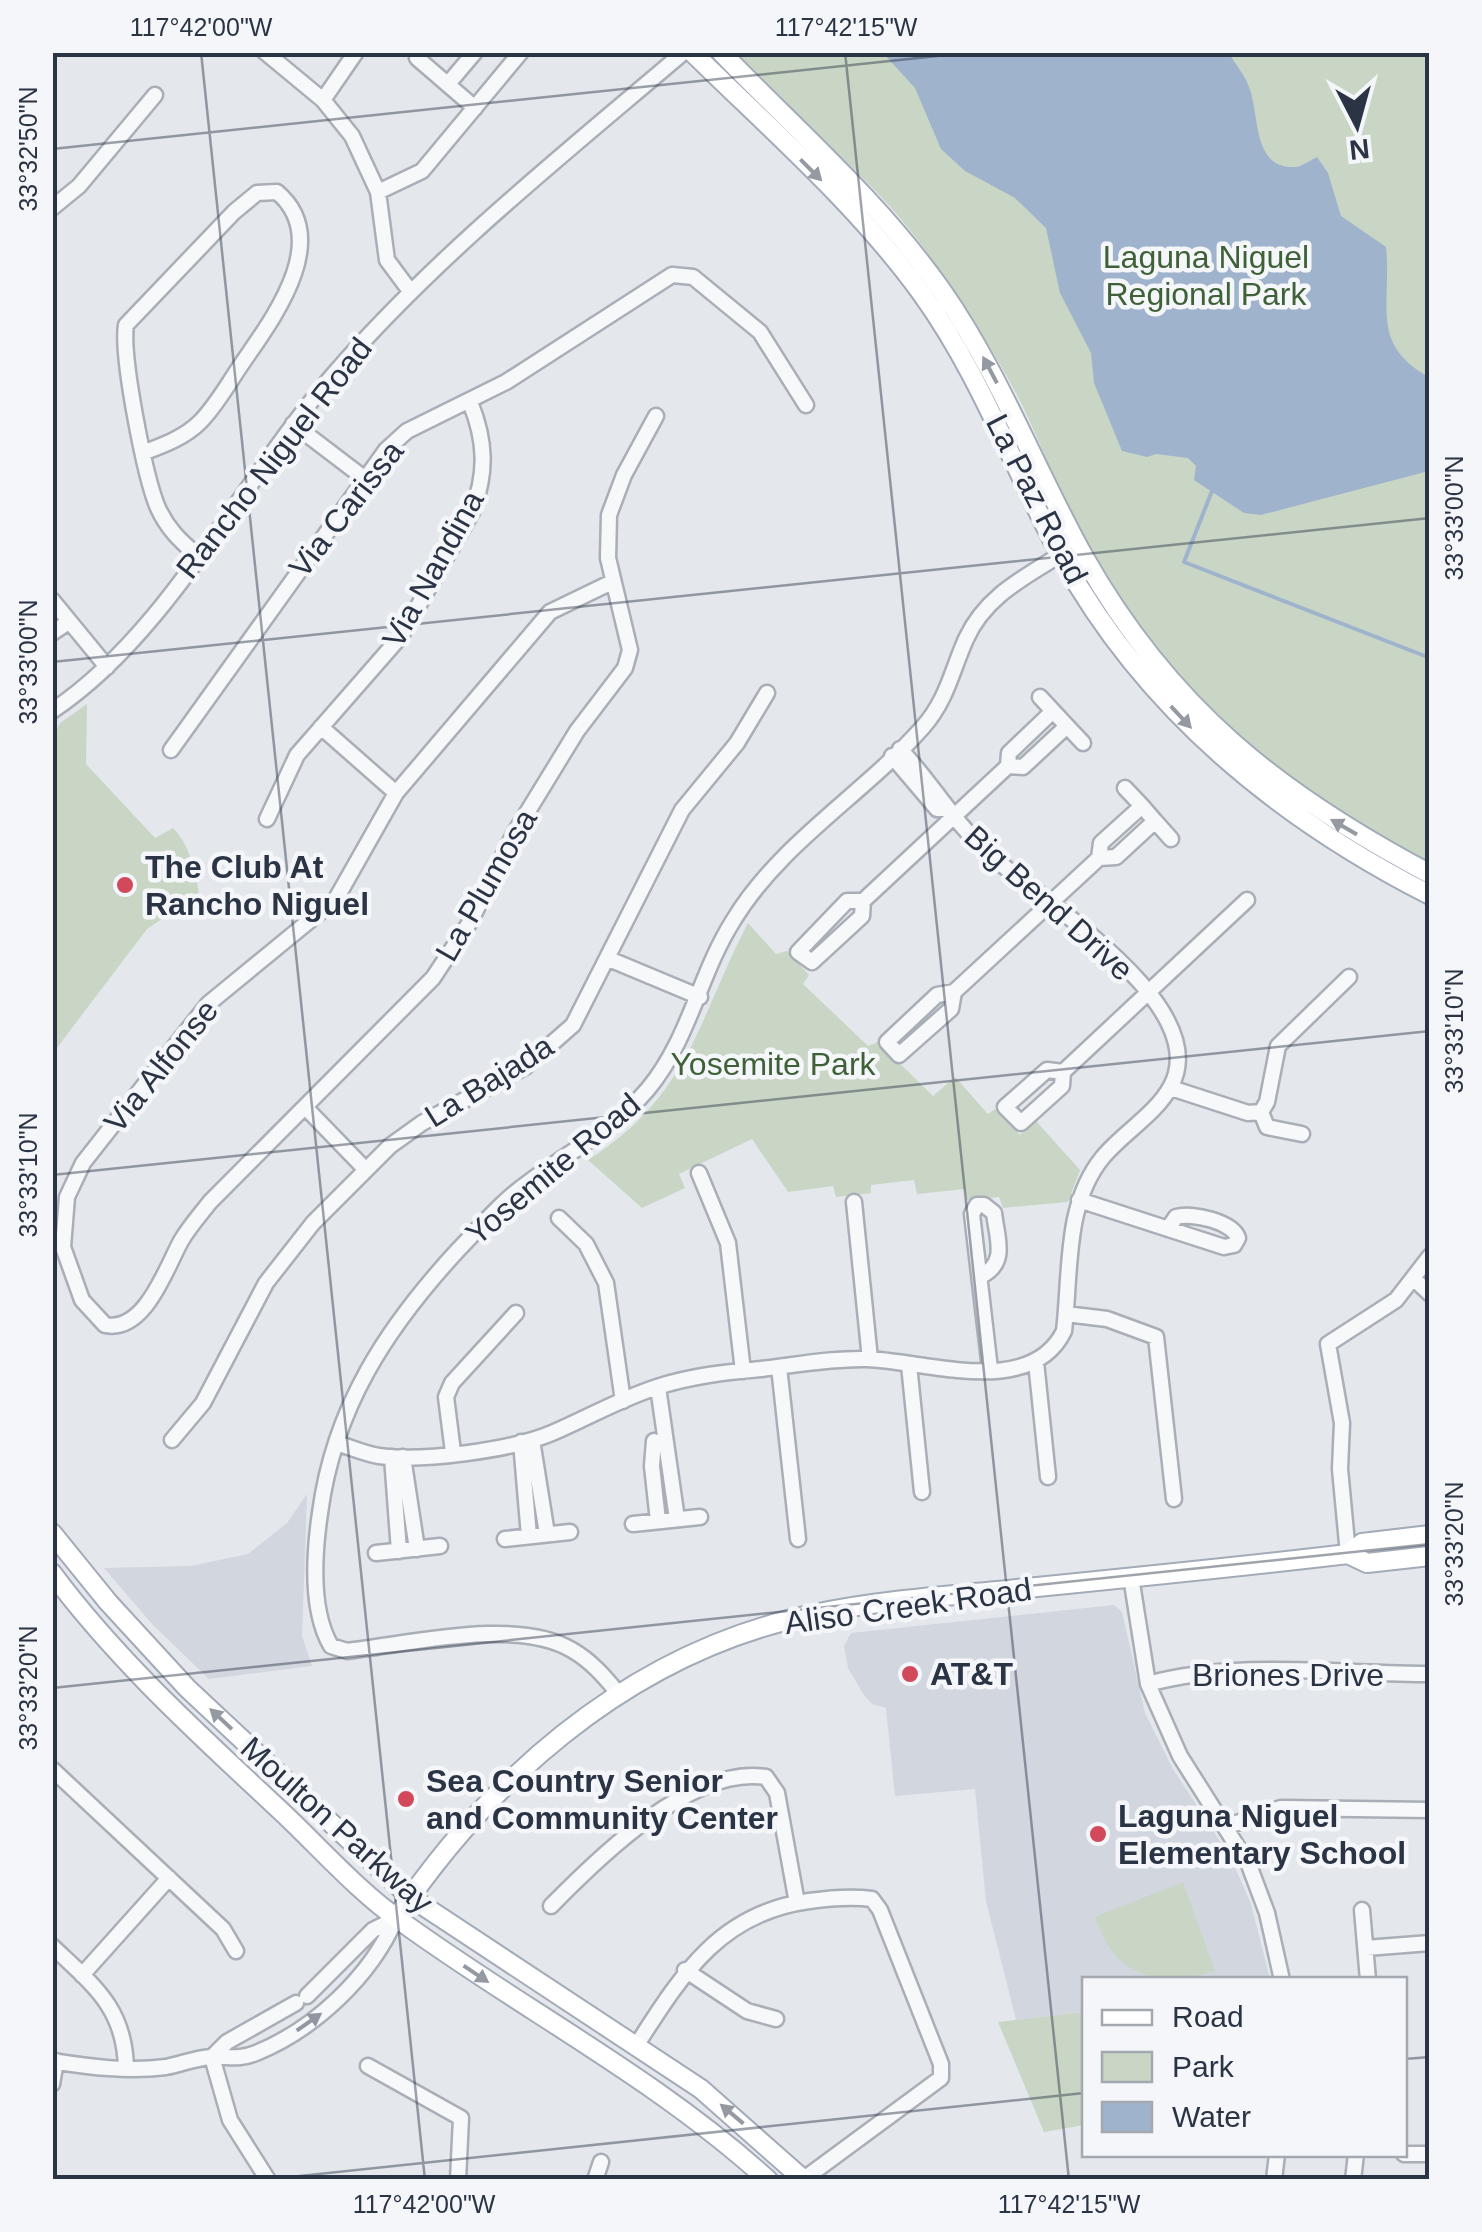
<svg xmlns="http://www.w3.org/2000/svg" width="1482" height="2232" font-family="Arial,sans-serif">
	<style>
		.built { fill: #d2d6de }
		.green { fill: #c9d6c5 }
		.water { fill: #9fb4cc }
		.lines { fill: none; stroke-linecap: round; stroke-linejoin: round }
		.stream { stroke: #9fb4cc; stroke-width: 4 }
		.minor-casing { stroke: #a9aeb7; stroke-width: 19 }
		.major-casing { stroke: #a3abb8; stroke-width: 22 }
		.minor { stroke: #f7f8fa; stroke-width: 14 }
		.major { stroke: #fff; stroke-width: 18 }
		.oneway { fill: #959aa2 }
		.oneway2 { fill: #9196a0 }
		.ticks { fill: none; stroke: #2b3445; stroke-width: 2.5; stroke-opacity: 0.45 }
		.poi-dot { fill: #d1495b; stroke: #f4f6f9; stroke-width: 4 }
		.labels { text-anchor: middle; stroke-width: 9; stroke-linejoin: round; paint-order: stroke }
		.park-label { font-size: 32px; fill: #3f6138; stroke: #f4f6f9 }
		.street-label { font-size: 32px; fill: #2b3445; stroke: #f4f6f9 }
		.poi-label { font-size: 32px; font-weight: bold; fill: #2b3445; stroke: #f4f6f9; text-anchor: start }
		.neatline { fill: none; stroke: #2b3445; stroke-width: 4 }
		.ticks-label { font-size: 25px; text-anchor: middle; fill: #2b3445 }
	</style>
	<rect width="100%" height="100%" fill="#e4e7ec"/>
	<path class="built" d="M307,1494L302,1636L312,1666L209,1679L153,1625L104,1568L191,1566L248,1554L287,1523Z
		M1114,1605L1122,1612L1145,1713L1173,1769L1231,1858L1251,1904L1270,1979L1084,1980V2012L1016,2020L986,1901L975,1789L895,1796L886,1708L872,1704L864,1695L848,1668L844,1646L851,1633Z"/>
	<path class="green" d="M733,53H1429V863C1288,795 1169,686 1089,551C1060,501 1043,444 1016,393C989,343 957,293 923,247C870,174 794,118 733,53Z
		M87,704L86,764L155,838L173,828C190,845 195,871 199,894L147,929L53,1053V738L60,723Z
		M748,923L776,954L787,951L809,975L803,984L868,1046L878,1042L933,1096L955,1077L988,1114L995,1109L1020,1135L1036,1121L1080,1170L1068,1202L1003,1208L999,1197L967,1200L965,1189L917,1194L914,1180L871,1185V1193L836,1197L833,1186L788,1192L752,1139L679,1174L685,1188L642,1208L588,1160C690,1095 697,1021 748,923Z
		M1183,1882L1215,1971C1157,1988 1115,1978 1095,1917Z
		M1084,2012V2125L1044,2132L998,2022Z"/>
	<path class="water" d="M883,53H1229C1235,64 1245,75 1249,87C1260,113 1251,170 1296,167C1302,166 1311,160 1317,157L1328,173L1341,216L1386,247C1392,305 1369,344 1429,377V471L1261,515L1244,513L1194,480L1196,466L1188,458L1156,454L1147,457L1122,451L1094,383L1091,353L1060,293L1046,228L1015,198L965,171L941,149L915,88Z"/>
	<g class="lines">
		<path class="stream" d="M1212,491L1184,562L1430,658"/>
		<g class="minor-casing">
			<path id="minor" d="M265,52L323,100L352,136L378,192L387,260L410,291
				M417,58L475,108
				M448,84L475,52
				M323,100L356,52
				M378,192L422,171L521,52
				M52,208L79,186L155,95
				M293,424L364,478
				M145,452C164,445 185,437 200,422C216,406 228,384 241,365C271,321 334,240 277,192L257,193L234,212L126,325C121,356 145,478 158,508C167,528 180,541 197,555
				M612,582L550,612L396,793L336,899L208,1004L83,1163L67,1197L63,1247L82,1300L105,1325C145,1333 166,1268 181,1241C189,1227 200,1215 210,1202L433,978L470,922L514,834L577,731L625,668L630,650L608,558L609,515L624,475L656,416
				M52,600L107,667
				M52,633L67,623
				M1040,697L1053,711
				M52,711C168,634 242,480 333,375C437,255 563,155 684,52
				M1067,726L1083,743
				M321,727L396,793
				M171,750L386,450L407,431L506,382L672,275L693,277L760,332L806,405
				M892,756L937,809H946
				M1125,788L1142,806
				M267,819L297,755L401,636L472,512C487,473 486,441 470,402
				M1155,821L1171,839
				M863,901H847L798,952L812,962L862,916L863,901L1008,766L1009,753L1053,711L1067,726L1023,767L1008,766
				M609,959L700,997
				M954,992L937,995L887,1042L899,1055L951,1009L954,992L1099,858L1101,843L1142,806L1155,821L1116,857L1099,858
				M1063,1072L1047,1070L1005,1107L1021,1123L1062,1086L1063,1072L1247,900
				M1171,1088L1248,1113L1261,1112L1267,1127L1302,1134
				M306,1108L366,1170
				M1261,1112L1267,1102L1278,1046L1349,977
				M699,1173L728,1243L743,1371
				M1079,1200L1224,1247L1234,1245L1238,1238C1233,1222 1192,1212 1176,1217L1168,1229
				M854,1202L870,1359
				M559,1218L586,1244L606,1283L623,1401
				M981,1276C1008,1263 997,1239 994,1213L984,1205H977L972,1214L990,1369
				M1414,1279L1430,1294
				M1066,1314L1107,1319L1156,1337L1174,1499
				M1036,1362L1048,1477
				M909,1365L922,1492
				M779,1367L798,1539
				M658,1387L677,1519
				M172,1440L203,1403L266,1283L313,1223L390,1146L422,1123L525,1067L573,1025L682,810L737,743L767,693
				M532,1440L547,1534
				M654,1441L652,1466L658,1521
				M521,1442L529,1536
				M336,1443C350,1447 365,1454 379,1456C422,1462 512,1450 552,1433C587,1418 620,1399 657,1387C691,1376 726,1372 761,1369C796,1365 832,1358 867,1359C925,1361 1031,1399 1064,1331C1071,1273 1064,1204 1103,1157C1124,1132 1156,1114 1171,1086C1215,1004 1036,898 987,852C952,820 932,783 900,749
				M453,1452L446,1397L452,1383L516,1313
				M392,1457L399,1551
				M403,1457L417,1549
				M633,1524L700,1517
				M505,1539L570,1532
				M376,1553L440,1546
				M1348,1554L1340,1469L1342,1423L1328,1344L1396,1300L1430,1256
				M1131,1577L1148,1684L1180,1756L1249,1865L1267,1913L1282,1980
				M1148,1684C1236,1660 1338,1674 1430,1674
				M618,1693C604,1676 591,1661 572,1650C517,1617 410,1644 347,1651L331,1646C310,1610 314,1554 320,1513C334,1407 387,1327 458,1250C481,1226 502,1201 529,1182C570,1151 614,1129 648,1089C690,1038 699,975 733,921C781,842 863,795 923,727C947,700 952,670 966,639C985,597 1023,578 1060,555
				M52,1769L223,1929L236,1951
				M1228,1826L1281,1808L1430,1810
				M551,1906C599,1857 692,1765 766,1777L777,1793L797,1903
				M1362,1910L1368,1980
				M52,1946C94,1986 125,2008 126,2069
				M1366,1948L1430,1943
				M685,1970L747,2011L776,2019
				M82,1975L169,1878
				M307,1996L373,1930L395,1919
				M636,2046C681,1976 719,1913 809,1901C830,1898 851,1896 872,1899L880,1910L941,2064V2078L804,2179
				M212,2057L230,2120L268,2180
				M212,2057L227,2042L296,2003
				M52,2061C90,2067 128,2072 166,2067C181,2064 196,2058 211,2057C228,2056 239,2060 256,2053C315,2029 371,1976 396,1918
				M368,2066L461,2118L458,2180
				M52,2084L56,2061
				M1404,2154H1430
				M595,2180L601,2162
				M1274,2180L1277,2154
				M1353,2180L1356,2154"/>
		</g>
		<g class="major-casing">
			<path id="major" d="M692,52C771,130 857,204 922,294C981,376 1013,468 1061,556C1144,707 1277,817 1430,895
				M721,52C796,130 879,201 942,291C1000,374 1035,469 1084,557C1170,709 1279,794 1430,874
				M52,1533L108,1602L187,1688L410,1897L701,2089L804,2180
				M1348,1554L1367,1563L1430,1556
				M52,1573C119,1663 203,1738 284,1814C322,1850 359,1892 402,1922C523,2010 656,2078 768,2180
				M396,1918C489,1780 621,1664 784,1621C860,1601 939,1597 1017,1589C1127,1578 1238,1567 1348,1554L1362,1543L1430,1535"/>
		</g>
		<use href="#minor" class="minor"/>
		<use href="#major" class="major"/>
	</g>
	<defs><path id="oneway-solid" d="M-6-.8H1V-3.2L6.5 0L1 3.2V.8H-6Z" transform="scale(2.5)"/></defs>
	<g class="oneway">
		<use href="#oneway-solid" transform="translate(811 170) rotate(45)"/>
		<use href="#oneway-solid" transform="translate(990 370) rotate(-118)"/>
		<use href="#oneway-solid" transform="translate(1181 717) rotate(47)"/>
		<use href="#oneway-solid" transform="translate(1344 827) rotate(-150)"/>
		<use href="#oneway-solid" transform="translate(221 1719) rotate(-137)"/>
		<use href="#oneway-solid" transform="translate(476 1974) rotate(34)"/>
		<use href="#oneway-solid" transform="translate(732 2114) rotate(-140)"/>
	</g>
	<use class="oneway2" href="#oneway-solid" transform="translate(309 2022) rotate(-35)"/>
	<path class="ticks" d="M201,52L425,2180M845,52L1069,2180M52,149L975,52M52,662L1430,518M52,1175L1430,1031M52,1688L1430,1544M1404,2059L1430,2057M262,2180L1084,2093"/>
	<g class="poi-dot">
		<circle cx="125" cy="885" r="10"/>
		<circle cx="910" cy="1674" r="10"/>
		<circle cx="406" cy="1799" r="10"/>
		<circle cx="1098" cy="1834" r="10"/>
	</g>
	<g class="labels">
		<g class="park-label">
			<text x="1206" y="268">Laguna Niguel<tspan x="1206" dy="37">Regional Park</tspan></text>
			<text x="773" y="1075">Yosemite Park</text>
		</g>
		<g class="street-label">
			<text transform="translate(274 458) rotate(-52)" y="11">Rancho Niguel Road</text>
			<text transform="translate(1037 499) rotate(63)" y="11">La Paz Road</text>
			<text transform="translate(346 509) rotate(-52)" y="11">Via Carissa</text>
			<text transform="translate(433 569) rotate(-61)" y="11">Via Nandina</text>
			<text transform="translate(486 885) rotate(-60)" y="11">La Plumosa</text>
			<text transform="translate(1049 903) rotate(42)" y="11">Big Bend Drive</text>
			<text transform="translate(161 1066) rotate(-51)" y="11">Via Alfonse</text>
			<text transform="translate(489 1081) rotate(-32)" y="11">La Bajada</text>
			<text transform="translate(553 1169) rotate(-40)" y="11">Yosemite Road</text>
			<text transform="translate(908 1606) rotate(-8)" y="11">Aliso Creek Road</text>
			<text x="1288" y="1686">Briones Drive</text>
			<text transform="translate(337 1825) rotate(42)" y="11">Moulton Parkway</text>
		</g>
		<g class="poi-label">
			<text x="145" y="878">The Club At<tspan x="145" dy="37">Rancho Niguel</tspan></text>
			<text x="930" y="1685">AT&amp;T</text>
			<text x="426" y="1792">Sea Country Senior<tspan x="426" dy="37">and Community Center</tspan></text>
			<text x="1118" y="1827">Laguna Niguel<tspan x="1118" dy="37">Elementary School</tspan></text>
		</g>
	</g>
	<rect width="1482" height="2232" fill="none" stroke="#f4f6f9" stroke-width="110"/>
	<rect x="1082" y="1977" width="325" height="180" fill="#f4f6f9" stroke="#a4a8b1" stroke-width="2.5"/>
	<rect x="1102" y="2010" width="50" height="15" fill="#ffffff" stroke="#a4a8b1" stroke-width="2.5"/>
	<text x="1172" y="2027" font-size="30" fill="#2b3445">Road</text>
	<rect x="1102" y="2052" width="50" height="30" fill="#c9d6c5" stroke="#a4a8b1" stroke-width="2.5"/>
	<text x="1172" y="2077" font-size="30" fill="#2b3445">Park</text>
	<rect x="1102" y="2102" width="50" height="30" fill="#9fb4cc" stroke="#a4a8b1" stroke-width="2.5"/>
	<text x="1172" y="2127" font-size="30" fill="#2b3445">Water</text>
	<g transform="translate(1357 125) rotate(174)" stroke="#f4f6f9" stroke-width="8" paint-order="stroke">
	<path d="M0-8L18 38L0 25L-18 38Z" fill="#2b3445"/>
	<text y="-15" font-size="28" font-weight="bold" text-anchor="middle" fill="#2b3445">N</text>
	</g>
	<rect x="55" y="55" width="1372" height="2122" class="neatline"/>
	<g class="ticks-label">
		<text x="201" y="36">117°42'00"W</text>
		<text x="846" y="36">117°42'15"W</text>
		<text transform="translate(28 149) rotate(-90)" y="9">33°32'50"N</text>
		<text transform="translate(1454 518) rotate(-90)" y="9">33°33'00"N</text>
		<text transform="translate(28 662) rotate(-90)" y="9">33°33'00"N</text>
		<text transform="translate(1454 1031) rotate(-90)" y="9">33°33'10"N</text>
		<text transform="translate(28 1175) rotate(-90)" y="9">33°33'10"N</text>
		<text transform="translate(1454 1544) rotate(-90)" y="9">33°33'20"N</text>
		<text transform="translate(28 1688) rotate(-90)" y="9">33°33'20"N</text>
		<text x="424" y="2213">117°42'00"W</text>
		<text x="1069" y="2213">117°42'15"W</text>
	</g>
</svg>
